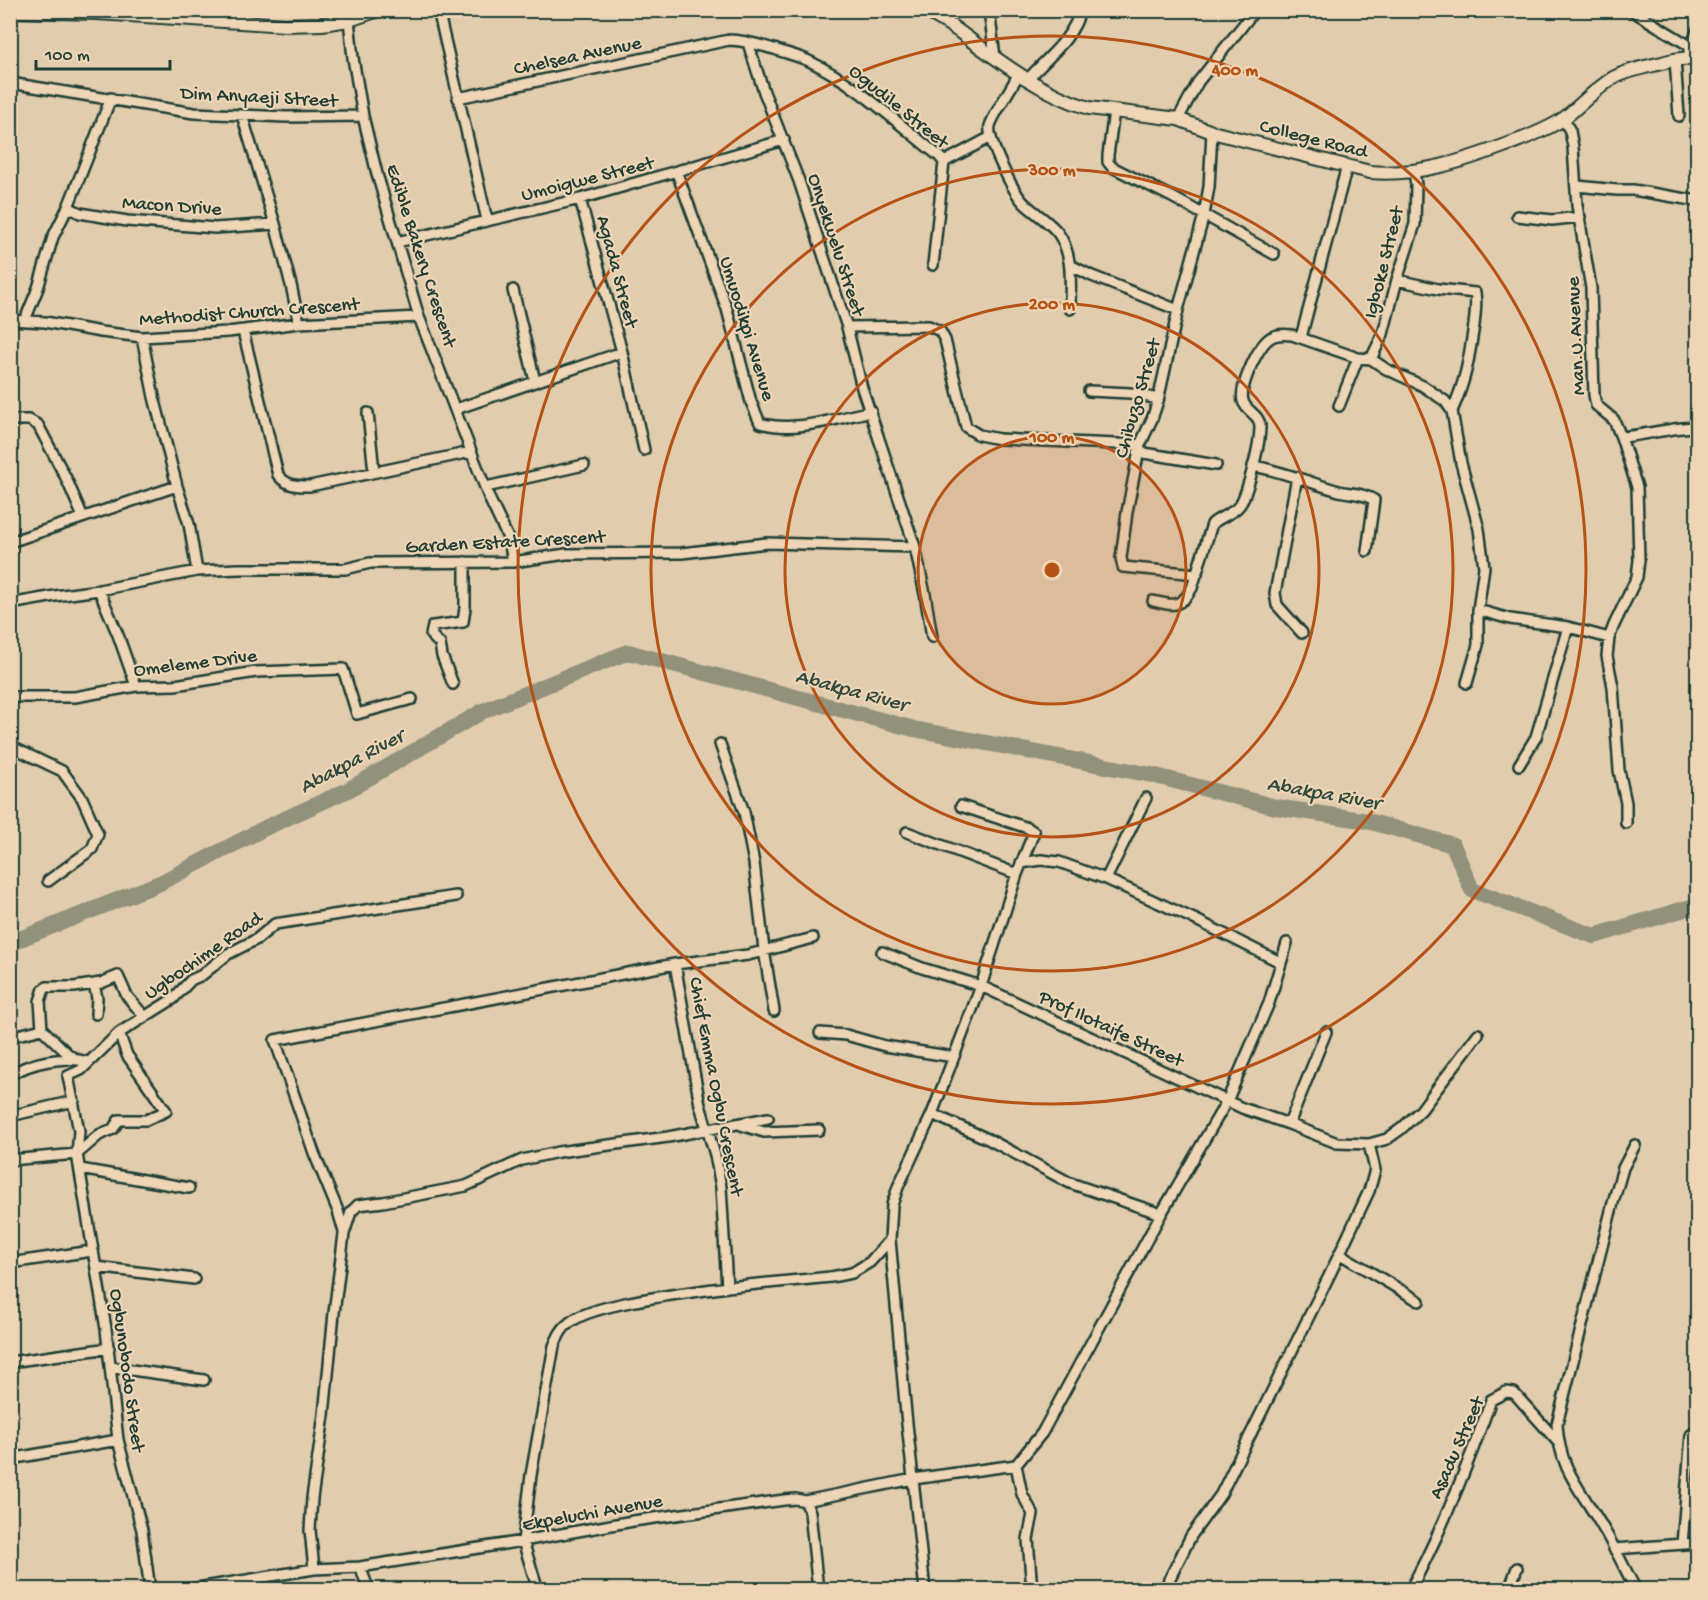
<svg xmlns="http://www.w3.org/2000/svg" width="1708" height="1600" font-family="'Gochi Hand',sans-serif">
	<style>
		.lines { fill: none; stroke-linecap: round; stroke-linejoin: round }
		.river { stroke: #91917b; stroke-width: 16 }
		.minor-casing { stroke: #1f3d34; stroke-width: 14 }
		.major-casing { stroke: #1f3d34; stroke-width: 16 }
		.minor { stroke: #edd5b5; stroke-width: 9 }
		.major { stroke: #edd5b5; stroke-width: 12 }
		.ring { fill: none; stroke: #b65216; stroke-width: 3 }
		.labels { text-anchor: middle; stroke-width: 4.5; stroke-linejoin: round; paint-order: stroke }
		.street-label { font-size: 20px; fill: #1f3d34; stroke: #edd5b5 }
		.water-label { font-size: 21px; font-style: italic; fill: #304a3f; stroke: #edd5b5 }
		.centre { fill: #b65216; stroke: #edd5b5; stroke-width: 3 }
		.ring-label { font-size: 18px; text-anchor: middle; font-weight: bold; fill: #b65216; stroke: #edd5b5; stroke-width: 4.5; stroke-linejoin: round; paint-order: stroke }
	</style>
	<rect width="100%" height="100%" fill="#e1ccad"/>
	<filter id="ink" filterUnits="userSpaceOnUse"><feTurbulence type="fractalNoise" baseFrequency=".0167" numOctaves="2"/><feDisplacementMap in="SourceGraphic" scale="12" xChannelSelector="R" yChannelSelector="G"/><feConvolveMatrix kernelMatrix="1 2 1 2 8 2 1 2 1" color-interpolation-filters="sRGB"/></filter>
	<g filter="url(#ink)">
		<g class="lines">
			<path class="river" d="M10,943L160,883L265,828L348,790L483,711L628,652L914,729L1152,775L1276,807L1368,821L1453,845L1472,890L1594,936L1698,905"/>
			<g class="minor-casing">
				<path id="minor" d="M438,10L487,220
					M989,10L995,57
					M1631,10L1690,46
					M349,20L353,58L363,116L377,174L419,317L490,500L509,540L513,562
					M748,43L764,92L799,181L847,327L862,388L915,547L925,594L932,637
					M1689,52L1698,29
					M1675,59L1679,116
					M1019,73C1013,86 993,115 990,126C987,140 1013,191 1023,202C1034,213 1049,221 1058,233C1074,255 1070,284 1070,309
					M1029,78C1047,58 1074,38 1080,10
					M10,83L194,113L286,117L363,116
					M458,98L729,40C744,40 759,45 774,49C785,53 798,56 809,61C857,84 897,123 939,156L944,162L933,265
					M1114,111L1108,155V162L1112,167L1172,197L1274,254
					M242,115L275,224L291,285L299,323
					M1563,118L1570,131L1573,147L1577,205L1591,288L1594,395L1596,405L1614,420L1621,437L1637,487L1639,560L1637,577L1614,625L1609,638L1607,656L1613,687L1619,770L1626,803V823
					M1178,119L1198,82L1255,10
					M944,162L991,137
					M677,173L727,309L751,402L760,423C795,433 835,419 871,411
					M1577,186L1617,190H1633L1698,201
					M580,199L622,352L644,450
					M68,207L80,213L127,221L215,228L275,224
					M1517,216L1552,220L1580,217
					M397,242L580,199L784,140
					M1070,265L1092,276L1178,310
					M1397,280L1438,289L1475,293C1477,305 1475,314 1474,325C1469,359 1466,380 1452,411
					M513,290L535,381
					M10,320L45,322L101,332L142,337L228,332L299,323L419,317
					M25,320L38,288L53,237L68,207L111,98
					M847,327L929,326L940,331L945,340L966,427L979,435L999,439L1140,445
					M243,331L278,475C287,486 296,486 310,486L471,452
					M142,337L154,397L177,486L189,524L197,571
					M1301,337L1347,166
					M1371,359L1386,369L1423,386L1445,401L1452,411L1461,463L1479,529L1484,567L1478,610V645L1467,683
					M1371,359L1383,334L1397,280L1415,224L1416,185L1414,172
					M1089,391L1130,393L1158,399
					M1339,406L1358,358
					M456,409L622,352
					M368,413L374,472
					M10,420H29L38,425L66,478L83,517
					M1621,437C1647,435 1672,427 1698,427
					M1138,452L1216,465
					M1253,466C1283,471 1310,483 1339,491C1352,494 1363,493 1374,500L1367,551
					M1297,477L1275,593L1277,605L1302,633
					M486,487L584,465
					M10,542L177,486
					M1197,574L1123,567L1121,558L1127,512L1140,445L1152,419L1158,401L1178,310L1204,215L1209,187L1212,132
					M99,590L118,635L136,686
					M1153,601C1173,606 1181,608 1192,588L1212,524C1222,515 1238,513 1243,499C1250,482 1260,445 1260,427C1260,414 1246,412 1243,401C1239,387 1258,346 1270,338C1276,334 1284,334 1292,335L1358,358L1371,359
					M10,604L55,596L99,590L197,571L238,569H345L370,563L513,562L566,554L682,553L767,543L915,547
					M1478,610L1510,619L1568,627L1609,638
					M453,684L442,656L440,644L431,635L433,626L463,622L465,608V562
					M10,697H75L136,686L175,685L256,672L343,669L357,714L412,699
					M720,744L744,812L754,863L764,950L774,1011
					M10,746L62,771L82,798L98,834L92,849L48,881
					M1519,765L1536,737L1568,627
					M907,832L1017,874
					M1021,863L1041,860L1059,862L1106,879L1194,919L1280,962
					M1106,879L1146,798
					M882,952L922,968L981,986L1242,1108L1289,1124L1337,1143L1369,1144L1387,1139L1401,1129L1421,1110L1478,1034
					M94,984L97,998L96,1014
					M42,1029L40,1001L44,989L47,987H74L101,983L118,976L127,996L144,1016
					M42,1029L69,1055L76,1059
					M820,1033L846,1035L885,1046L954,1057
					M10,1037L42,1029
					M10,1075C31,1062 65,1055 88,1062
					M932,1114L990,1140L1070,1183L1161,1214
					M10,1116L74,1101
					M1289,1124L1326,1032
					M741,1125L764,1132L819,1130
					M1635,1145L1623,1168L1614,1199L1557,1424C1559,1470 1582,1491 1603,1528C1615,1548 1625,1569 1636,1590
					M10,1160L77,1154L99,1135L113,1129L119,1120H146L166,1111L127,1055L119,1033
					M80,1169L189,1188
					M344,1232L338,1211L314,1153L275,1040L675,964
					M1340,1254L1419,1301
					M10,1263L92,1251
					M96,1267L194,1279
					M727,1287L831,1277L852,1273L870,1262L890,1240
					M1696,1313H1698
					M10,1362L109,1348
					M110,1367L204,1380
					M10,1459L118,1440
					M1016,1465L1022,1494L1033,1514L1028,1539L1032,1590
					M805,1501L810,1512L818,1590
					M1682,1544L1691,1435L1698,1430
					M1614,1549L1698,1543
					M360,1567L369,1590
					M314,1569L310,1530L312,1498L324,1415L334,1313L344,1234L351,1212L358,1205L383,1202L466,1186L522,1160L558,1152L668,1137L768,1118
					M150,1590L142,1530L118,1440L106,1329L77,1154L79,1131L68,1076L81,1070L119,1033L173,999L191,980L202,975L228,954L257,939L275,924L456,896
					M185,1590L314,1569L360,1567L523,1541L633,1521L784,1500L796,1499L805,1501L913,1479L1016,1465L1042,1433L1161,1214L1227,1101L1269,1003L1287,943
					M538,1590L523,1541L531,1475L554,1346C558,1337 561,1329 569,1323C595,1302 690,1293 727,1287L721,1187L715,1155L700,1105L675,964L748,955L813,938
					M925,1590L906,1414L890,1240L892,1205L898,1187L932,1114L981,986L1017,874L1034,832L1028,828L961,806
					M1164,1590L1191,1536L1221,1494L1331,1272L1369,1191L1375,1170L1369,1144
					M1410,1590C1443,1529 1468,1465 1491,1400L1506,1392L1514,1393L1558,1442
					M1509,1590L1517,1568"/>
			</g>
			<g class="major-casing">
				<path id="major" d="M925,10C934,16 944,21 953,27C995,58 1039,93 1089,108L1178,119L1212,132L1370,172C1420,176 1463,161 1509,144C1527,137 1547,130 1563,119C1580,106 1595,89 1613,78C1628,70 1645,67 1662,63C1674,59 1685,57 1698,60
					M10,11L97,13L285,25L322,24L349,20L379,10"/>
			</g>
			<use href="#minor" class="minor"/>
			<use href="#major" class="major"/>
		</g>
	</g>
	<circle cx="1052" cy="570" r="134" fill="#b65216" fill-opacity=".12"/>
	<g class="ring">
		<circle cx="1052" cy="570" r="134"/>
		<circle cx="1052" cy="570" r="267"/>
		<circle cx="1052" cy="570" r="401"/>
		<circle cx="1052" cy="570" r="534"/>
	</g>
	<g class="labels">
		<g class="street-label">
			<text transform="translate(577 54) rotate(-12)" y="7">Chelsea Avenue</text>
			<text transform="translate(259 95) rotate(3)" y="7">Dim Anyaeji Street</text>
			<text transform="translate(900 105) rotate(39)" y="7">Ogudile Street</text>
			<text transform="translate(1314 137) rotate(14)" y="7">College Road</text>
			<text transform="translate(587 177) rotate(-14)" y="7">Umoigwe Street</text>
			<text transform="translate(172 204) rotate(4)" y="7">Macon Drive</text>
			<text transform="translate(838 244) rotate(72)" y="7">Onyekwelu Street</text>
			<text transform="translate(423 255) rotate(72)" y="7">Edible Bakery Crescent</text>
			<text transform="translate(1382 262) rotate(-76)" y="7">Igboke Street</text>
			<text transform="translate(619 271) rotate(75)" y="7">Agada Street</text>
			<text transform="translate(249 310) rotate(-4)" y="7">Methodist Church Crescent</text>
			<text transform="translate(749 328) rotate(73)" y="7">Umuodikpi Avenue</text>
			<text transform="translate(1574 336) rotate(-93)" y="7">Man.U.Avenue</text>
			<text transform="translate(1136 398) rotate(-74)" y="7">Chibuzo Street</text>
			<text transform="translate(505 540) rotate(-3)" y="7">Garden Estate Crescent</text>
			<text transform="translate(195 661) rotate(-7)" y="7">Omeleme Drive</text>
			<text transform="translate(202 954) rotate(-35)" y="7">Ugbochime Road</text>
			<text transform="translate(1112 1027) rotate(25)" y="7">Prof Ilotaife Street</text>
			<text transform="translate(718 1086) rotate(79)" y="7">Chief Emma Ogbu Crescent</text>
			<text transform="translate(129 1370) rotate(82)" y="7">Ogbunobodo Street</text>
			<text transform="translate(1455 1447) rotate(-66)" y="7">Asadu Street</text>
			<text transform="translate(592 1511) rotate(-10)" y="7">Ekpeluchi Avenue</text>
		</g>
		<g class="water-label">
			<text transform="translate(852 689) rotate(15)" y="7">Abakpa River</text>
			<text transform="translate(351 760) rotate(-28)" y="7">Abakpa River</text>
			<text transform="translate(1324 792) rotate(10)" y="7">Abakpa River</text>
		</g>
	</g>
	<circle cx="1052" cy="570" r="9" class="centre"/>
	<g class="ring-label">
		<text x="1235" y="75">400 m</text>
		<text x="1052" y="175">300 m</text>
		<text x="1052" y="309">200 m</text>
		<text x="1052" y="442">100 m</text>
	</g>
	<rect width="1708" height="1600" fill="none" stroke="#edd5b5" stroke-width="36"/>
	<rect x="18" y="18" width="1672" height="1564" fill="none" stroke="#1f3d34" stroke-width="2" filter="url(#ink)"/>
	<path d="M36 60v9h134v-9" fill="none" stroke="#1f3d34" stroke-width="3"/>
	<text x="45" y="60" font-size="18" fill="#1f3d34" stroke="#edd5b5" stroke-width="4.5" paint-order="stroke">100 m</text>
</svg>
